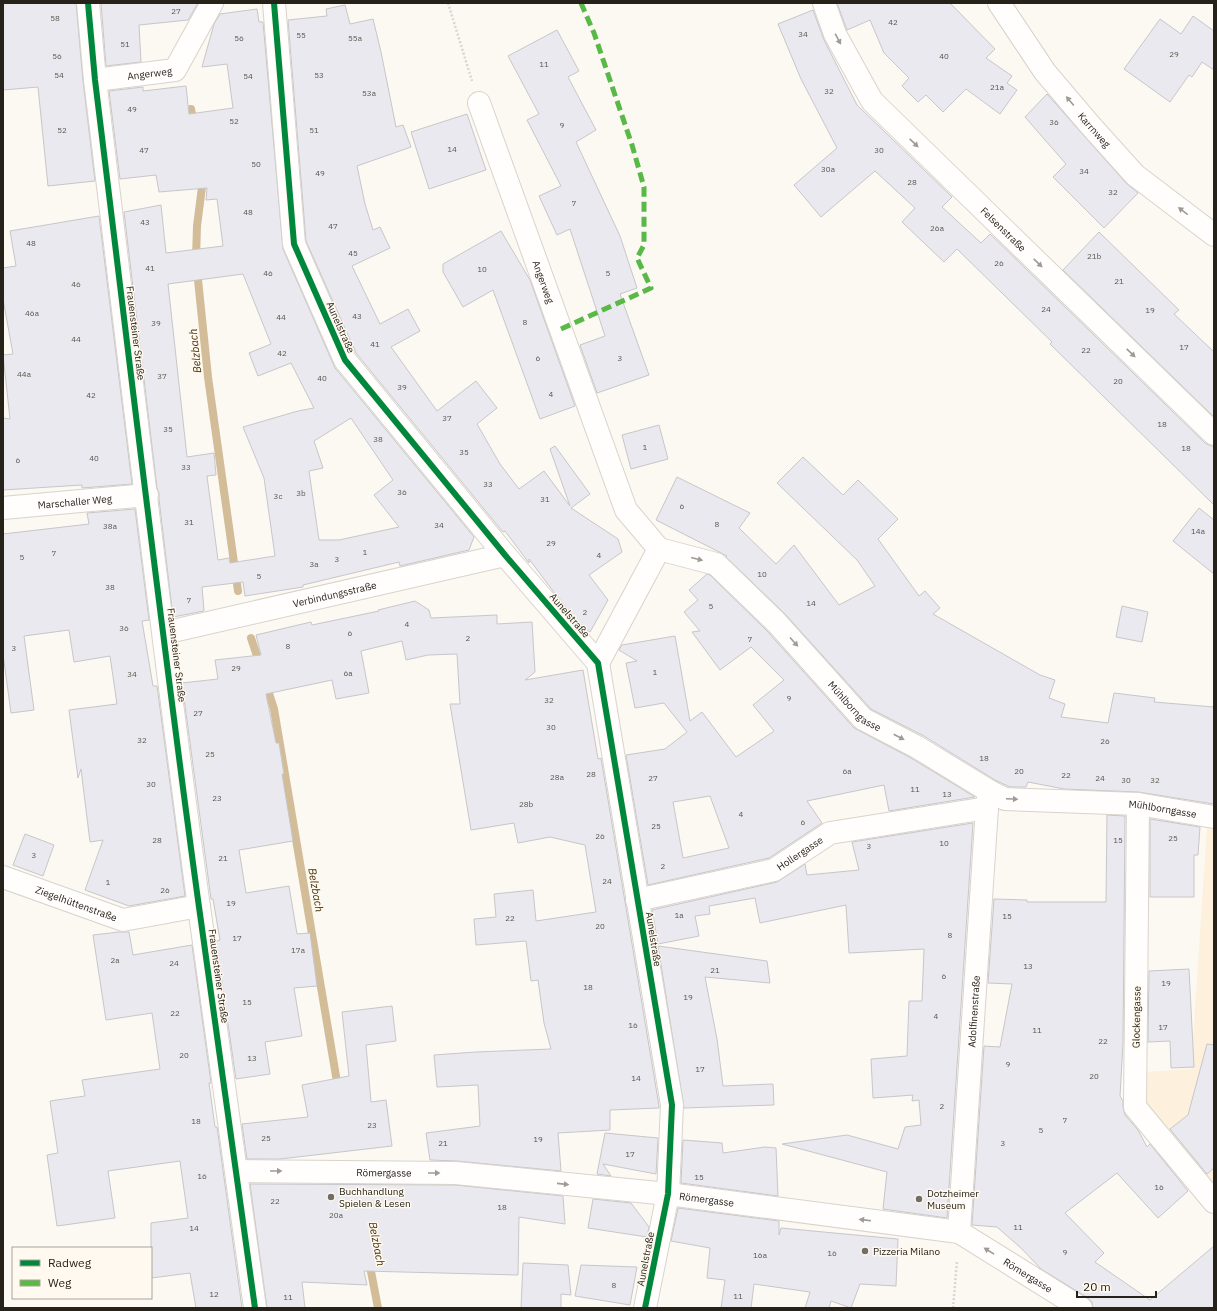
<svg xmlns="http://www.w3.org/2000/svg" width="1217" height="1311" font-family="'IBM Plex Sans',sans-serif">
	<style>
		.built { fill: #fdf1dd }
		.lines { fill: none; stroke-linecap: round; stroke-linejoin: round }
		.stream { stroke: #d3bd98; stroke-width: 8 }
		.building { fill: #eae9ef; stroke: #c7c6c9; fill-rule: evenodd }
		.minor-casing { stroke: #d8d4cc; stroke-width: 24 }
		.path { stroke: #d7d6d4; stroke-width: 2.5; stroke-dasharray: 2 2; stroke-linecap: butt }
		.minor { stroke: #fffefd; stroke-width: 22 }
		.quiet { stroke: #58b947; stroke-width: 5; stroke-dasharray: 10 5; stroke-linecap: butt }
		.cycleway-casing { stroke: #fff9ef; stroke-width: 8 }
		.cycleway { stroke: #00873e; stroke-width: 6 }
		.oneway { fill: #9e9b96 }
		.poi-dot { fill: #726d65; stroke: #fff9ef; stroke-width: 1.5 }
		.labels { text-anchor: middle; stroke-width: 3; stroke-linejoin: round; paint-order: stroke }
		.number-label { font-size: 8px; fill: #58544e }
		.street-label { font-size: 10px; fill: #272219; stroke: #fff9ef }
		.poi-label { font-size: 10px; fill: #272219; stroke: #fff9ef; text-anchor: start }
		.water-label { font-size: 11px; font-style: italic; fill: #453005; stroke: #fff9ef }
	</style>
	<rect width="100%" height="100%" fill="#fcf8f2"/>
	<path class="built" d="M1207,827L1214,829V1196L1142,1105V1072L1191,1069Z"/>
	<g class="lines">
		<path class="stream" d="M191,109L194,124
			M196,259L197,226L203,179
			M197,270L208,377L238,591
			M251,638L260,665
			M266,684L274,709L338,1088
			M369,1261L378,1308"/>
	</g>
	<path class="building" d="M3,3H76L83,81L95,181L48,186L38,87L3,90Z
		M101,3H198L188,20L139,25L141,62L106,66Z
		M837,3H950L995,49L986,58L1012,76L1007,83L1017,90L1000,114L966,89L943,112L926,95L918,102L902,86L909,78L884,53L870,20L847,30Z
		M345,5L350,24L373,19L381,52L396,127L403,125L411,147L357,166L365,204L373,230L380,227L390,248L352,266L380,324L408,309L420,331L391,347L437,411L476,381L497,408L477,424L500,464L519,489L544,471L570,506L550,449L555,446L590,494L571,508L618,539L622,552L589,575L608,600L590,632L584,628L556,595L529,559V563L505,531L503,532L356,353L306,241L288,20L327,16L326,9Z
		M257,9L259,22H263L283,249L335,368L474,537L469,550L400,566L399,562L303,585V587L245,596L243,582L202,587L204,611L173,617L159,499V493L157,488L124,212L161,205L166,253L223,246L217,199L206,200L207,188L159,192L156,175L120,179L109,91L143,87V91L186,86L189,114L233,108L227,64L202,67L214,24L220,14ZM243,274L271,344L249,353L258,376L291,363L314,408L298,411L243,427L264,478L275,556L230,563L229,558L218,560L207,476L216,475L214,453L187,457L168,284ZM351,418L393,480L374,495L399,527L339,540H319L309,471L323,468L314,441Z
		M813,10L824,40L857,105L952,197L942,207L981,243L990,234L1205,443L1211,446H1214V505L1050,344L1052,342L957,249L944,262L902,222L915,208L875,171L821,217L794,185L837,148L801,79L778,24Z
		M1193,16L1214,31V70L1202,62L1192,77L1189,75L1170,102L1124,69L1160,19L1181,34Z
		M557,30L579,71L568,77L596,130L576,142L620,236L637,288L620,294L649,375L597,393L580,345L605,336L570,229L557,235L539,196L561,186L527,120L539,114L508,56Z
		M1047,94L1126,183L1138,193L1104,228L1053,177L1066,164L1025,117Z
		M467,114L486,170L429,189L411,132Z
		M99,216L132,484L82,488V485L3,490V418L10,419L3,355L13,354L3,299V268L16,266L10,231Z
		M501,231L530,280L575,406L540,419L493,290L463,307L443,272V264Z
		M1099,232L1179,310L1174,314L1214,352V417L1063,270Z
		M659,425L668,459L631,469L622,435Z
		M803,457L843,495L858,480L898,519L878,539L919,596L925,591L940,608L933,614L1040,675L1055,680L1049,698L1065,704L1061,717L1108,723L1114,693L1155,698L1154,702L1214,707V804L1138,792L1064,789L1028,782L1026,787H1010L995,780L924,736L871,709L785,614L726,557L727,556L656,520L677,477L750,513L739,528L776,564L794,545L839,605L875,586L857,560L777,483Z
		M1199,508L1214,520V574L1173,541Z
		M135,509L149,620L142,621L153,686H157L185,896L129,906L85,890L103,840L90,842L81,769L78,778L69,710L117,704L110,656L74,662L69,630L24,636L34,710L11,713L3,654V534L89,524L87,513Z
		M707,574L710,575L767,631L854,728L911,758L975,797L889,811L884,785L807,801L822,823L769,858L648,885L626,755L665,749L687,732L664,703L635,708L626,663L637,661L619,650L622,645L675,636L690,721L702,712L736,757L774,731L753,705L784,680L751,647L720,670L692,632L700,631L684,612L698,600L689,590ZM710,796L729,848L683,858L673,802Z
		M415,601L429,610L431,618L497,615V624L532,622L535,672L525,680L583,670L598,759L601,758L659,1106V1108L610,1110V1130L558,1133L561,1171L457,1161L430,1160L426,1133L480,1126L478,1085L437,1087L434,1055L476,1052L551,1049L544,1023L538,980L531,981L526,941L476,945L474,919L496,917L494,894L533,890L536,921L596,912L585,845L550,837L518,843L514,823L471,830L450,704H460L457,654L428,655L406,660L402,641L361,651L369,693L336,699L332,680L266,694L276,743H279L284,774H282L293,841L239,850L246,893L289,886L297,934L310,933L317,986L294,988L302,1036L265,1042L270,1074L236,1079L216,941L220,940L213,899H211L182,683L218,679L215,660L261,655L256,635L311,622L312,625L379,611L378,610Z
		M1122,606L1148,612L1142,642L1116,637Z
		M1107,815L1125,816L1123,1043L1120,1096L1123,1101V1107L1125,1115L1138,1130L1147,1147L1150,1144L1188,1191L1158,1218L1117,1173L1065,1213L1104,1253L1095,1262L1150,1300L1214,1246V1308H1093L1092,1302L1088,1298L1041,1269L1021,1248L997,1227L972,1225L984,1046L1000,1047L1012,984L988,983L994,899L1027,900V902H1106Z
		M1150,819L1200,827L1198,855H1194V897H1150Z
		M973,823L947,1218L883,1209L887,1172L782,1144L847,1135L898,1149L905,1127L921,1125L919,1100L912,1101L913,1095L873,1098L871,1059L907,1056L909,1001H922L924,949L849,953L846,905L760,923L755,898L709,906L710,914L695,916L699,936L658,944L652,910L777,882L805,864L807,875L859,870L852,842Z
		M25,834L54,845L43,876L13,865Z
		M119,932H129L133,955L192,945L211,1083H209L215,1127H217L242,1308H196L190,1273L151,1278V1223L188,1218L180,1161L108,1171L115,1218L57,1226L47,1155L58,1153L50,1101L85,1096L82,1080L160,1069L152,1013L106,1020L93,935Z
		M658,946L767,961L770,983L705,977L717,1039L723,1086L773,1084L774,1105L684,1108Z
		M1189,969L1194,1067L1171,1068L1170,1041L1148,1042L1149,971Z
		M392,1006L396,1041L366,1045L371,1102L386,1100L392,1146L280,1159H247L242,1124L308,1117L302,1085L349,1076L342,1012Z
		M1207,1044L1214,1045V1168L1207,1174L1170,1129L1188,1115Z
		M605,1133L658,1138L656,1174L603,1164L611,1176L597,1174Z
		M683,1140L722,1143L723,1153L765,1147L776,1148L778,1196L681,1183Z
		M250,1184L455,1185L563,1196L565,1224L519,1217L518,1275L364,1271L367,1285L302,1282L305,1308H267Z
		M593,1199L631,1203L649,1227L647,1237L588,1228Z
		M678,1208L779,1221V1235L781,1228L898,1239L896,1286L860,1284L851,1308L831,1301L829,1308H805L810,1292L754,1284L751,1308H721L725,1280L707,1278L710,1248L671,1241Z
		M523,1263L568,1265L571,1295L561,1294V1308H521Z
		M581,1265L637,1267L630,1305L575,1296Z"/>
	<g class="lines">
		<g class="minor-casing">
			<g id="minor">
				<path d="M88,3L95,80C129,356 161,632 199,907C217,1041 237,1174 255,1308"/>
				<path d="M274,3L294,244L345,360L505,555L598,663L672,1105L668,1194L645,1308"/>
				<path id="s1" d="M824,3L835,34L872,101L1214,434"/>
				<path id="s2" d="M999,3L1045,72L1090,125L1135,175L1214,235"/>
				<path id="s3" d="M95,80L175,70L212,3"/>
				<path id="s4" d="M479,103L626,510L659,549"/>
				<path id="s5" d="M3,508L147,495"/>
				<path id="s6" d="M659,549L716,564L776,622L863,719L917,747L989,791L1005,799L1138,804L1214,817"/>
				<path id="s7" d="M164,633L505,555"/>
				<path d="M598,663L659,549"/>
				<path d="M1138,804L1135,1107L1214,1202"/>
				<path id="s8" d="M3,877L123,920L199,906"/>
				<path id="s9" d="M637,900L774,870L830,833L987,808"/>
				<path id="s10" d="M237,1171L456,1173L668,1194L959,1232L1081,1308"/>
				<path id="s11" d="M959,1232L987,808L989,791"/>
			</g>
		</g>
		<path class="path" d="M448,3L472,81
			M953,1308L957,1261"/>
		<use href="#minor" class="minor"/>
		<path class="quiet" d="M561,329L651,288L637,258L644,245V187L632,145L594,33L581,3"/>
		<g class="cycleway-casing">
			<path id="cycleway" d="M88,3L95,80C129,356 161,632 199,907C217,1041 237,1174 255,1308
				M274,3L294,244L345,360L505,555L598,663L672,1105L668,1194L645,1308"/>
		</g>
		<use href="#cycleway" class="cycleway"/>
	</g>
	<defs><path id="oneway-solid" d="M-6-.8H1V-3.2L6.5 0L1 3.2V.8H-6Z"/></defs>
	<g class="oneway">
		<use href="#oneway-solid" transform="translate(838 39) rotate(62)"/>
		<use href="#oneway-solid" transform="translate(1070 101) rotate(-130)"/>
		<use href="#oneway-solid" transform="translate(914 143) rotate(44)"/>
		<use href="#oneway-solid" transform="translate(1183 211) rotate(-143)"/>
		<use href="#oneway-solid" transform="translate(1038 263) rotate(44)"/>
		<use href="#oneway-solid" transform="translate(1131 353) rotate(44)"/>
		<use href="#oneway-solid" transform="translate(697 559) rotate(14)"/>
		<use href="#oneway-solid" transform="translate(794 642) rotate(48)"/>
		<use href="#oneway-solid" transform="translate(899 737) rotate(28)"/>
		<use href="#oneway-solid" transform="translate(1012 799) rotate(2)"/>
		<use href="#oneway-solid" transform="translate(276 1171)"/>
		<use href="#oneway-solid" transform="translate(434 1173)"/>
		<use href="#oneway-solid" transform="translate(563 1184) rotate(6)"/>
		<use href="#oneway-solid" transform="translate(865 1220) rotate(-173)"/>
		<use href="#oneway-solid" transform="translate(989 1251) rotate(-148)"/>
	</g>
	<g class="poi-dot">
		<circle cx="331" cy="1197" r="4"/>
		<circle cx="919" cy="1199" r="4"/>
		<circle cx="865" cy="1251" r="4"/>
	</g>
	<g class="labels">
		<g class="number-label">
			<text x="176" y="14">27</text>
			<text x="55" y="21">58</text>
			<text x="893" y="25">42</text>
			<text x="803" y="37">34</text>
			<text x="301" y="38">55</text>
			<text x="239" y="41">56</text>
			<text x="355" y="41">55a</text>
			<text x="125" y="47">51</text>
			<text x="1174" y="57">29</text>
			<text x="57" y="59">56</text>
			<text x="944" y="59">40</text>
			<text x="544" y="67">11</text>
			<text x="59" y="78">54</text>
			<text x="319" y="78">53</text>
			<text x="248" y="79">54</text>
			<text x="997" y="90">21a</text>
			<text x="829" y="94">32</text>
			<text x="369" y="96">53a</text>
			<text x="132" y="112">49</text>
			<text x="234" y="124">52</text>
			<text x="1054" y="125">36</text>
			<text x="562" y="128">9</text>
			<text x="62" y="133">52</text>
			<text x="314" y="133">51</text>
			<text x="452" y="152">14</text>
			<text x="144" y="153">47</text>
			<text x="879" y="153">30</text>
			<text x="256" y="167">50</text>
			<text x="828" y="172">30a</text>
			<text x="1084" y="174">34</text>
			<text x="320" y="176">49</text>
			<text x="912" y="185">28</text>
			<text x="1113" y="195">32</text>
			<text x="574" y="206">7</text>
			<text x="248" y="215">48</text>
			<text x="145" y="225">43</text>
			<text x="333" y="229">47</text>
			<text x="937" y="231">26a</text>
			<text x="31" y="246">48</text>
			<text x="353" y="256">45</text>
			<text x="1094" y="259">21b</text>
			<text x="999" y="266">26</text>
			<text x="150" y="271">41</text>
			<text x="482" y="272">10</text>
			<text x="268" y="276">46</text>
			<text x="608" y="276">5</text>
			<text x="1119" y="284">21</text>
			<text x="76" y="287">46</text>
			<text x="1046" y="312">24</text>
			<text x="1150" y="313">19</text>
			<text x="32" y="316">46a</text>
			<text x="357" y="319">43</text>
			<text x="281" y="320">44</text>
			<text x="525" y="325">8</text>
			<text x="156" y="326">39</text>
			<text x="76" y="342">44</text>
			<text x="375" y="347">41</text>
			<text x="1184" y="350">17</text>
			<text x="1086" y="353">22</text>
			<text x="282" y="356">42</text>
			<text x="538" y="361">6</text>
			<text x="620" y="361">3</text>
			<text x="24" y="377">44a</text>
			<text x="162" y="379">37</text>
			<text x="322" y="381">40</text>
			<text x="1118" y="384">20</text>
			<text x="402" y="390">39</text>
			<text x="551" y="397">4</text>
			<text x="91" y="398">42</text>
			<text x="447" y="421">37</text>
			<text x="1162" y="427">18</text>
			<text x="168" y="432">35</text>
			<text x="378" y="442">38</text>
			<text x="645" y="450">1</text>
			<text x="1186" y="451">18</text>
			<text x="464" y="455">35</text>
			<text x="94" y="461">40</text>
			<text x="18" y="463">6</text>
			<text x="186" y="470">33</text>
			<text x="488" y="487">33</text>
			<text x="402" y="495">36</text>
			<text x="301" y="496">3b</text>
			<text x="278" y="499">3c</text>
			<text x="545" y="502">31</text>
			<text x="682" y="509">6</text>
			<text x="189" y="525">31</text>
			<text x="717" y="527">8</text>
			<text x="439" y="528">34</text>
			<text x="110" y="529">38a</text>
			<text x="1198" y="534">14a</text>
			<text x="551" y="546">29</text>
			<text x="365" y="555">1</text>
			<text x="54" y="556">7</text>
			<text x="599" y="558">4</text>
			<text x="22" y="560">5</text>
			<text x="337" y="562">3</text>
			<text x="314" y="567">3a</text>
			<text x="762" y="577">10</text>
			<text x="259" y="579">5</text>
			<text x="110" y="590">38</text>
			<text x="189" y="603">7</text>
			<text x="811" y="606">14</text>
			<text x="711" y="609">5</text>
			<text x="585" y="615">2</text>
			<text x="407" y="627">4</text>
			<text x="124" y="631">36</text>
			<text x="350" y="636">6</text>
			<text x="468" y="641">2</text>
			<text x="750" y="642">7</text>
			<text x="288" y="649">8</text>
			<text x="14" y="651">3</text>
			<text x="236" y="671">29</text>
			<text x="655" y="675">1</text>
			<text x="348" y="676">6a</text>
			<text x="132" y="677">34</text>
			<text x="789" y="701">9</text>
			<text x="549" y="703">32</text>
			<text x="198" y="716">27</text>
			<text x="551" y="730">30</text>
			<text x="142" y="743">32</text>
			<text x="1105" y="744">26</text>
			<text x="210" y="757">25</text>
			<text x="984" y="761">18</text>
			<text x="847" y="774">6a</text>
			<text x="1019" y="774">20</text>
			<text x="591" y="777">28</text>
			<text x="1066" y="778">22</text>
			<text x="557" y="780">28a</text>
			<text x="653" y="781">27</text>
			<text x="1100" y="781">24</text>
			<text x="1126" y="783">30</text>
			<text x="1155" y="783">32</text>
			<text x="151" y="787">30</text>
			<text x="915" y="792">11</text>
			<text x="947" y="797">13</text>
			<text x="217" y="801">23</text>
			<text x="526" y="807">28b</text>
			<text x="741" y="817">4</text>
			<text x="803" y="825">6</text>
			<text x="656" y="829">25</text>
			<text x="600" y="839">26</text>
			<text x="1173" y="841">25</text>
			<text x="157" y="843">28</text>
			<text x="1118" y="843">15</text>
			<text x="944" y="846">10</text>
			<text x="869" y="849">3</text>
			<text x="34" y="858">3</text>
			<text x="223" y="861">21</text>
			<text x="663" y="869">2</text>
			<text x="607" y="884">24</text>
			<text x="108" y="885">1</text>
			<text x="165" y="893">26</text>
			<text x="231" y="906">19</text>
			<text x="679" y="918">1a</text>
			<text x="1007" y="919">15</text>
			<text x="510" y="921">22</text>
			<text x="600" y="929">20</text>
			<text x="950" y="938">8</text>
			<text x="237" y="941">17</text>
			<text x="298" y="953">17a</text>
			<text x="115" y="963">2a</text>
			<text x="174" y="966">24</text>
			<text x="1028" y="969">13</text>
			<text x="715" y="973">21</text>
			<text x="944" y="979">6</text>
			<text x="1166" y="986">19</text>
			<text x="588" y="990">18</text>
			<text x="688" y="1000">19</text>
			<text x="247" y="1005">15</text>
			<text x="175" y="1016">22</text>
			<text x="936" y="1019">4</text>
			<text x="633" y="1028">16</text>
			<text x="1163" y="1030">17</text>
			<text x="1037" y="1033">11</text>
			<text x="1103" y="1044">22</text>
			<text x="184" y="1058">20</text>
			<text x="252" y="1061">13</text>
			<text x="1008" y="1067">9</text>
			<text x="700" y="1072">17</text>
			<text x="1094" y="1079">20</text>
			<text x="636" y="1081">14</text>
			<text x="942" y="1109">2</text>
			<text x="1065" y="1123">7</text>
			<text x="196" y="1124">18</text>
			<text x="372" y="1128">23</text>
			<text x="1041" y="1133">5</text>
			<text x="266" y="1141">25</text>
			<text x="538" y="1142">19</text>
			<text x="443" y="1146">21</text>
			<text x="1003" y="1146">3</text>
			<text x="630" y="1157">17</text>
			<text x="202" y="1179">16</text>
			<text x="699" y="1180">15</text>
			<text x="1159" y="1190">16</text>
			<text x="275" y="1204">22</text>
			<text x="502" y="1210">18</text>
			<text x="336" y="1218">20a</text>
			<text x="1018" y="1230">11</text>
			<text x="194" y="1231">14</text>
			<text x="1065" y="1255">9</text>
			<text x="832" y="1256">16</text>
			<text x="760" y="1258">16a</text>
			<text x="614" y="1288">8</text>
			<text x="214" y="1297">12</text>
			<text x="738" y="1299">11</text>
			<text x="288" y="1300">11</text>
		</g>
		<g class="street-label">
			<text dy="4" stroke="none"><textPath href="#s3" startOffset="55">Angerweg</textPath></text>
			<text dy="4" stroke="none"><textPath href="#s2" startOffset="159">Karrnweg</textPath></text>
			<text dy="4" stroke="none"><textPath href="#s1" startOffset="293">Felsenstraße</textPath></text>
			<text dy="4" stroke="none"><textPath href="#s4" startOffset="190">Angerweg</textPath></text>
			<text transform="translate(341 327) rotate(66)" y="4">Aunelstraße</text>
			<text transform="translate(136 333) rotate(83)" y="4">Frauensteiner Straße</text>
			<text dy="4" stroke="none"><textPath href="#s5" startOffset="72">Marschaller Weg</textPath></text>
			<text dy="4" stroke="none"><textPath href="#s7" startOffset="175">Verbindungsstraße</textPath></text>
			<text transform="translate(570 615) rotate(49)" y="4">Aunelstraße</text>
			<text transform="translate(177 655) rotate(83)" y="4">Frauensteiner Straße</text>
			<text dy="4" stroke="none"><textPath href="#s6" startOffset="258">Mühlborngasse</textPath></text>
			<text dy="4" stroke="none"><textPath href="#s6" startOffset="594">Mühlborngasse</textPath></text>
			<text dy="4" stroke="none"><textPath href="#s9" startOffset="171">Hollergasse</textPath></text>
			<text dy="4" stroke="none"><textPath href="#s8" startOffset="78">Ziegelhüttenstraße</textPath></text>
			<text transform="translate(654 939) rotate(81)" y="4">Aunelstraße</text>
			<text transform="translate(219 976) rotate(82)" y="4">Frauensteiner Straße</text>
			<text dy="4" stroke="none"><textPath href="#s11" startOffset="221">Adolfinenstraße</textPath></text>
			<text transform="translate(1136 1017) rotate(-89)" y="4">Glockengasse</text>
			<text dy="4" stroke="none"><textPath href="#s10" startOffset="147">Römergasse</textPath></text>
			<text dy="4" stroke="none"><textPath href="#s10" startOffset="471">Römergasse</textPath></text>
			<text transform="translate(645 1259) rotate(-79)" y="4">Aunelstraße</text>
			<text dy="4" stroke="none"><textPath href="#s10" startOffset="807">Römergasse</textPath></text>
		</g>
		<g class="poi-label">
			<text x="339" y="1195">Buchhandlung<tspan x="339" dy="12">Spielen &amp; Lesen</tspan></text>
			<text x="927" y="1197">Dotzheimer<tspan x="927" dy="12">Museum</tspan></text>
			<text x="873" y="1255">Pizzeria Milano</text>
		</g>
		<g class="water-label">
			<text transform="translate(195 351) rotate(-96)" y="4">Belzbach</text>
			<text transform="translate(316 890) rotate(80)" y="4">Belzbach</text>
			<text transform="translate(377 1244) rotate(79)" y="4">Belzbach</text>
		</g>
	</g>
	<rect width="1217" height="1311" fill="none" stroke="#272219" stroke-width="8"/>
	<rect x="12" y="1247" width="140" height="52" fill="#fff9ef" stroke="#a9a399"/>
	<rect x="20" y="1260" width="20" height="6" fill="#00873e" stroke="#a9a399"/>
	<text x="48" y="1267" font-size="12" fill="#272219">Radweg</text>
	<rect x="20" y="1280" width="20" height="6" fill="#58b947" stroke="#a9a399"/>
	<text x="48" y="1287" font-size="12" fill="#272219">Weg</text>
	<path d="M1077 1291v6h79v-6" fill="none" stroke="#272219" stroke-width="2"/>
	<text x="1083" y="1291" font-size="12" fill="#272219" stroke="#fff9ef" stroke-width="3" paint-order="stroke">20 m</text>
</svg>
